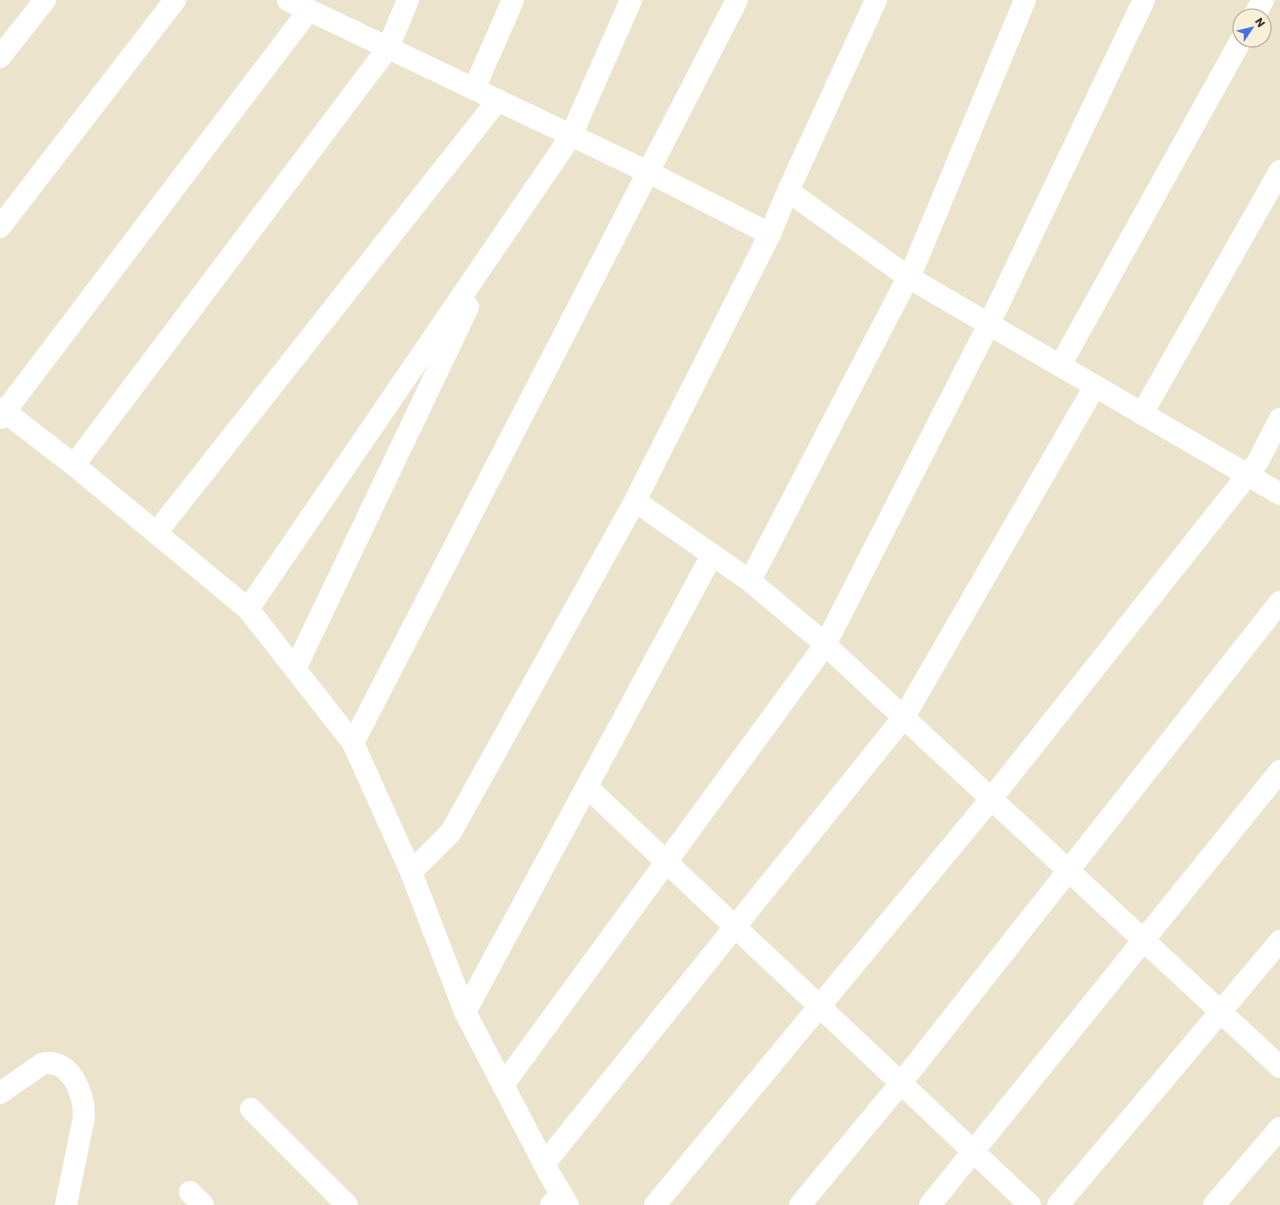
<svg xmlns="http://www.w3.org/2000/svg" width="1280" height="1205" font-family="Poppins,sans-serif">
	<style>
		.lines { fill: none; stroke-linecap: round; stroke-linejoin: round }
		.street { stroke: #fff; stroke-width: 22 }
		.secondary { stroke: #fff; stroke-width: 22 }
	</style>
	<rect width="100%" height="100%" fill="#ece3cd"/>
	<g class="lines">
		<path class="street" d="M288,0L648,172L770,234
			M1254,16L1263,0
			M0,57L45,0
			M474,89L513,0
			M788,191L908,277L1280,494
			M0,227L175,0
			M1060,366L1241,40
			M1142,414L1280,171
			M0,418L309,10
			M74,465L388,48L408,0
			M635,501L750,581L818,638L1280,1067
			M156,533L498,100
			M750,581L915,264L1025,0
			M248,609L571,136L631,0
			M295,669L468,307
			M353,743L737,0
			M587,787L1030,1205
			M465,1012L712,555
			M503,1085L825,645L989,324L1144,0
			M0,1093L42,1064C71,1057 84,1094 84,1117L66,1205
			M251,1109L347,1205
			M544,1164L904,717L1095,386
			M190,1192L203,1205
			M551,1205L561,1194
			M655,1205L991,799L1257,463L1280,419
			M800,1205L901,1083L1280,602
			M930,1205L1280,771
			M1058,1205L1280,941
			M1214,1205L1280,1128"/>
		<path class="secondary" d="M0,408L74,465L248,609L353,743L411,872L465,1012L551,1177L568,1205
			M411,872L451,832L635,501L770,234L788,191L876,0"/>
	</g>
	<g transform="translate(1252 28) rotate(55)"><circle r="19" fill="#f9f0da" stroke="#aba494"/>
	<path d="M0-3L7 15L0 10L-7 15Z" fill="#496fe2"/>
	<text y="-6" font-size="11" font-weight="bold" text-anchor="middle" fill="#35322a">N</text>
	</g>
</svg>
